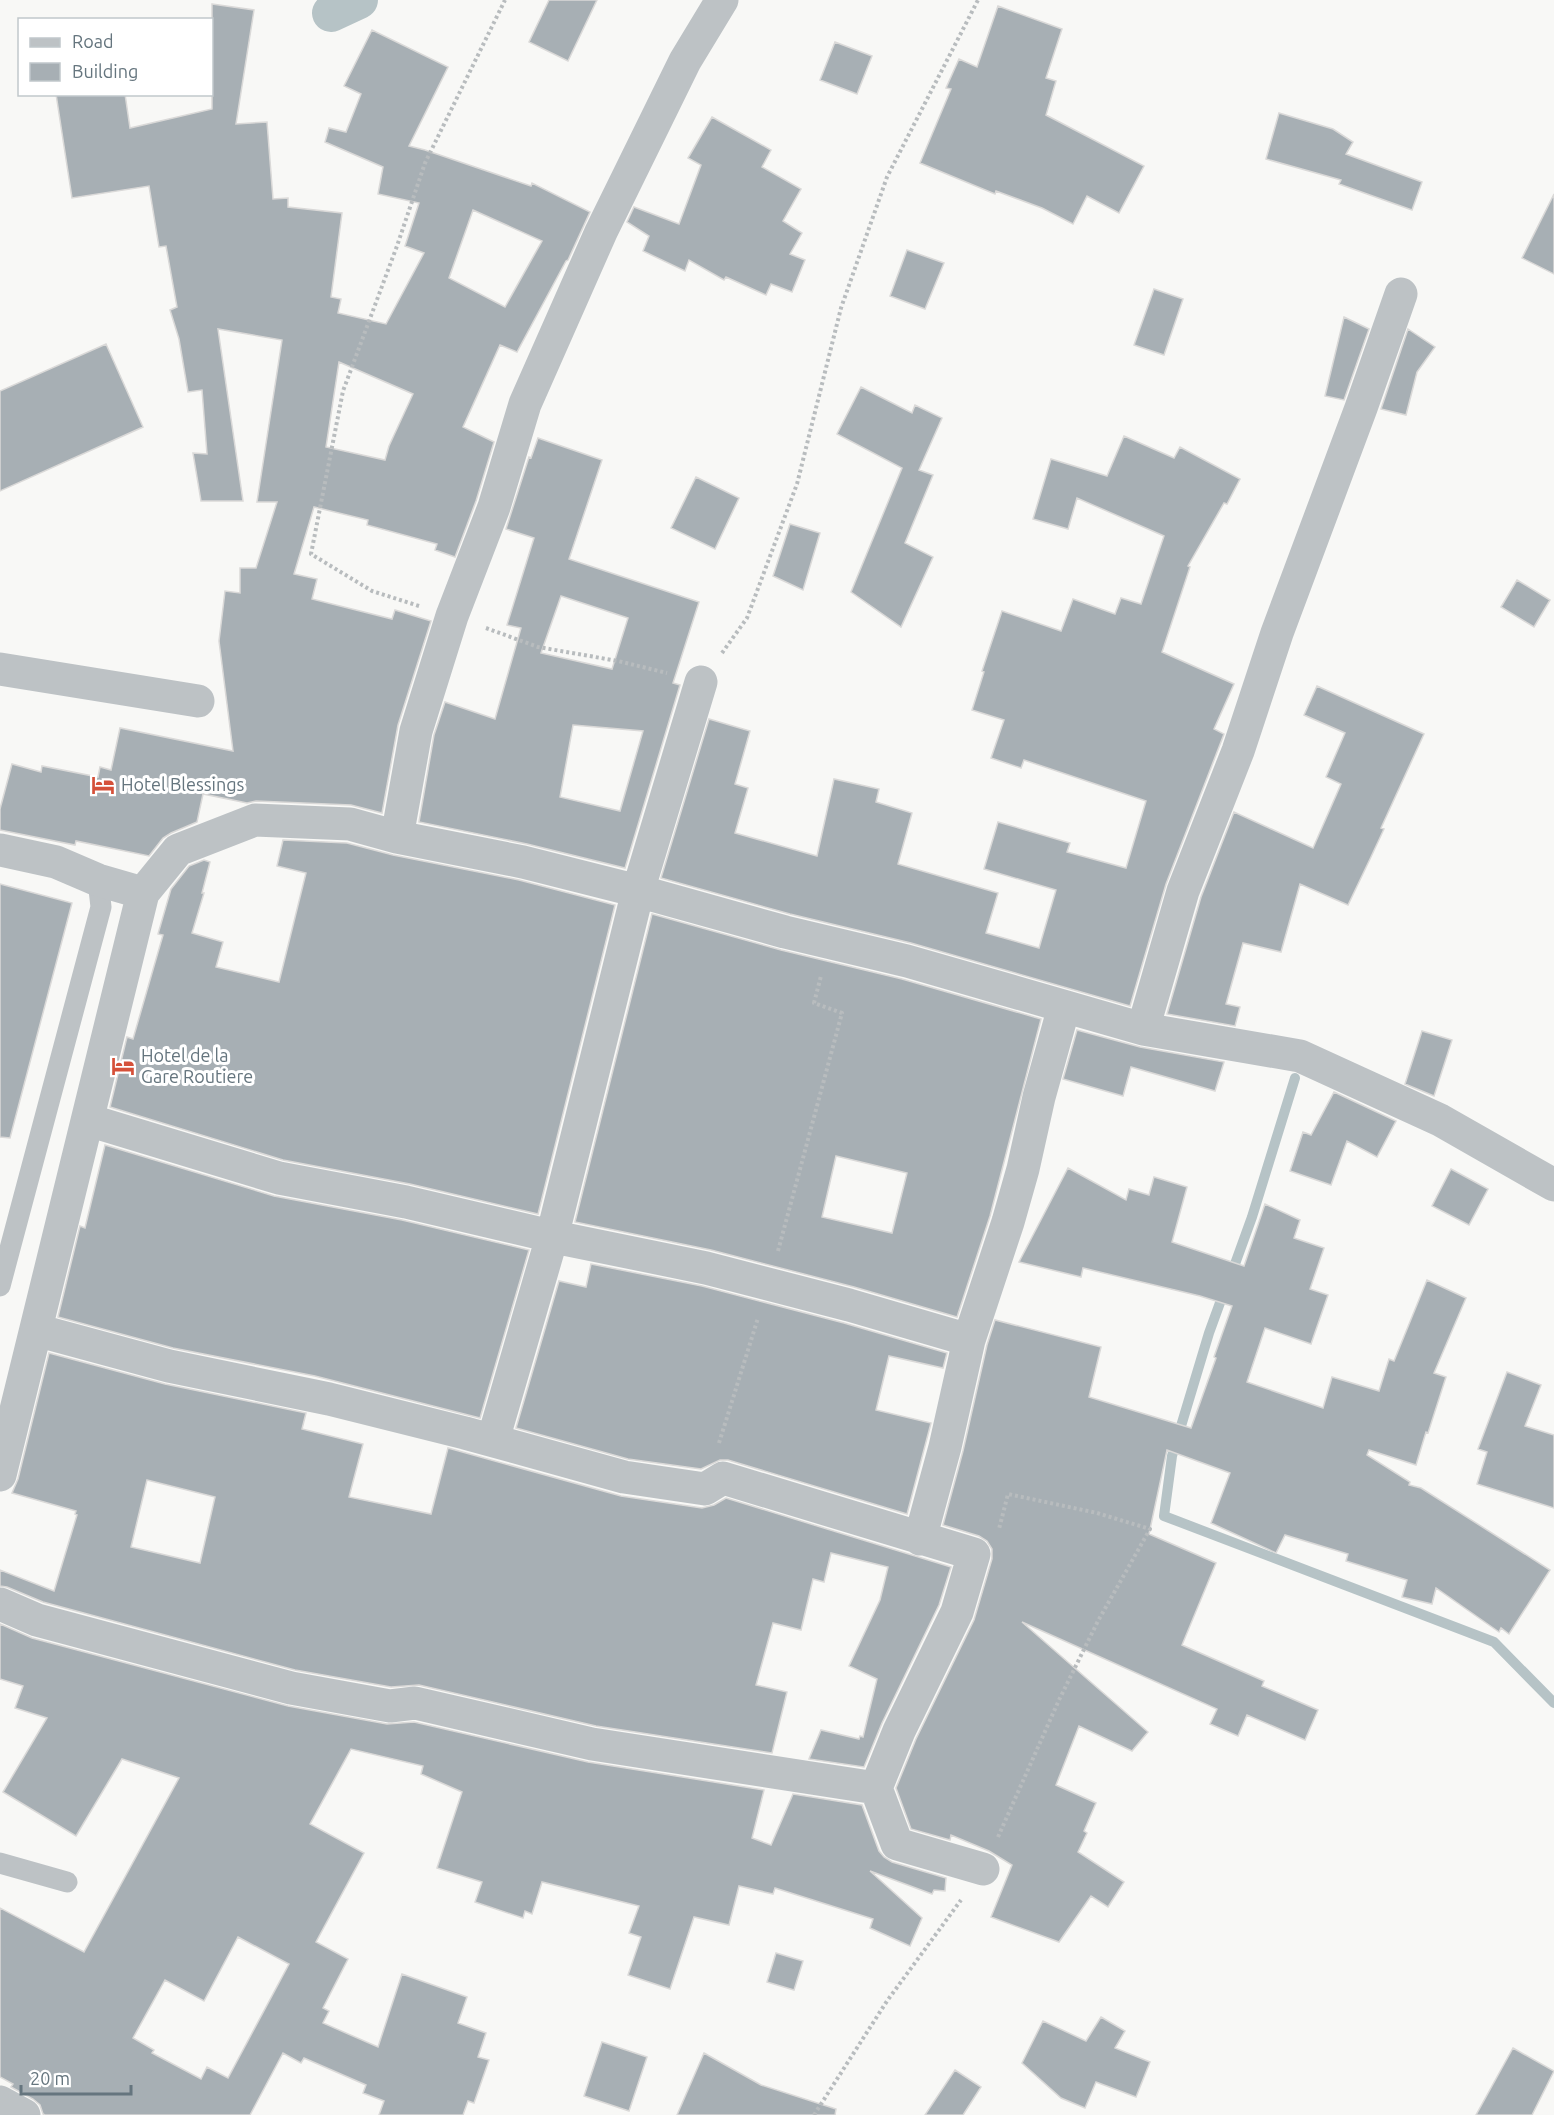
<svg xmlns="http://www.w3.org/2000/svg" width="1554" height="2115" font-family="Ubuntu,sans-serif">
	<style>
		.lines { fill: none; stroke-linecap: round; stroke-linejoin: round }
		.stream { stroke: #b6c3c6; stroke-width: 10 }
		.canal { stroke: #b6c3c6; stroke-width: 38 }
		.building { fill: #a7afb4; stroke: #dad9d8; stroke-width: 1.5; fill-rule: evenodd }
		.path { stroke: #b8bcbe; stroke-width: 4; stroke-dasharray: 3 3; stroke-linecap: butt }
		.service { stroke: #bdc2c5; stroke-width: 21 }
		.minor { stroke: #bdc2c5; stroke-width: 33 }
		.labels { text-anchor: middle; stroke-width: 6; stroke-linejoin: round; paint-order: stroke }
		.poi-label { font-size: 18px; fill: #65757e; stroke: #fff; text-anchor: start }
	</style>
	<rect width="100%" height="100%" fill="#f8f8f6"/>
	<g class="lines">
		<path class="stream" d="M1231,1275L1252,1217L1295,1078
			M1225,1289L1209,1333L1172,1456L1164,1516L1494,1642L1554,1703"/>
		<path class="canal" d="M331,13L359,0"/>
	</g>
	<path class="building" d="M549,0H597L568,61L529,42Z
		M212,4L254,10L236,124L267,122L273,199L288,198V207L342,213L331,297L341,299L338,313L386,324L424,253L405,246L419,203L378,194L383,167L325,142L329,128L346,132L361,94L344,86L372,30L448,67L409,146L425,150L531,186L532,183L590,212L568,260L566,261L517,352L500,345L463,427L494,442L476,501L455,557L435,550L437,544L367,525L368,520L314,507L294,574L317,579L312,599L392,619L395,610L431,621L398,725L382,813L351,805L256,801L247,803L203,794L197,822L171,833L163,838L149,856L76,841L75,845L0,830V809L12,764L41,772L42,766L98,777L100,767L111,770L120,728L233,751L219,641L225,591L240,593V568H256L277,502H257L282,340L218,329L243,501H201L193,453L207,454L202,390L188,392L179,339L170,310L177,307L166,246L159,247L149,186L72,198L56,94H125L130,128L212,109ZM473,210L542,241L505,307L449,278ZM339,362L413,394L389,446L385,460L326,447Z
		M998,6L1062,29L1046,78L1056,81L1046,115L1144,166L1119,213L1087,196L1073,224L1042,208L996,191L995,194L920,163L951,89L946,88L959,59L977,67Z
		M835,42L872,56L857,94L820,80Z
		M1279,113L1333,129L1353,142L1346,154L1422,182L1412,210L1339,184L1341,180L1266,159Z
		M712,117L771,150L762,167L801,189L783,221L802,233L790,254L805,260L792,292L771,284L766,295L726,277L724,280L689,260L685,271L643,251L649,236L627,222L634,207L679,224L701,165L688,158Z
		M1554,194V274L1522,258Z
		M907,250L944,263L925,309L890,296Z
		M1154,289L1183,299L1164,355L1134,345Z
		M1344,317L1369,329L1344,400L1325,396Z
		M1408,329L1435,347L1417,372L1406,415L1381,409Z
		M106,344L143,427L0,491V391Z
		M861,387L912,413L915,405L942,418L919,470L933,475L905,543L933,557L901,627L851,592L902,468L837,434Z
		M1124,436L1174,458L1180,447L1240,479L1227,504L1224,503L1188,566L1190,567L1162,652L1234,684L1214,729L1224,734L1166,884L1130,1006L911,943L790,914L661,878L709,719L750,731L735,784L748,788L735,833L817,856L834,779L879,789L876,802L912,813L898,864L998,893L986,933L1039,948L1056,890L984,869L998,822L1070,843L1067,852L1126,868L1146,801L1024,760L1021,768L991,758L1004,720L972,710L984,672L982,671L1002,611L1061,631L1073,599L1115,614L1121,598L1141,604L1164,536L1077,498L1068,529L1033,519L1051,459L1107,476Z
		M538,438L602,460L569,559L699,602L673,683L680,685L625,868L527,844L419,822L434,735L445,702L495,719L521,628L507,625L534,538L506,529L529,457L531,458ZM561,596L628,618L612,669L541,653ZM573,725L643,731L620,811L560,797Z
		M696,477L739,498L715,549L671,528Z
		M790,524L820,533L803,590L773,576Z
		M1517,580L1550,600L1534,627L1501,607Z
		M1317,686L1424,734L1381,828L1384,829L1370,859L1348,905L1300,884L1281,952L1243,943L1226,1004L1240,1007L1235,1026L1167,1014L1201,897L1234,812L1313,848L1341,784L1326,777L1345,733L1304,715Z
		M283,840L347,843L393,855L519,880L615,905L538,1214L410,1184L283,1160L110,1107L127,1037L133,1039L163,935L158,934L171,889L189,866L204,860L210,862L202,893H204L192,933L223,942L216,967L279,982L306,873L277,866Z
		M0,884L72,903L10,1138L0,1137Z
		M652,914L781,950L902,979L1041,1019L990,1216L957,1317L854,1287L711,1250L575,1222ZM836,1156L907,1173L892,1233L822,1217Z
		M1077,1030L1140,1047L1224,1062L1215,1091L1131,1067L1123,1096L1063,1079Z
		M1422,1031L1452,1040L1434,1096L1405,1084Z
		M1334,1092L1396,1121L1377,1157L1347,1141L1331,1185L1290,1171L1303,1132L1311,1135Z
		M105,1145L274,1196L402,1220L529,1250L480,1418L315,1376L173,1348L58,1317L80,1226L85,1228Z
		M1068,1168L1126,1200L1129,1189L1149,1195L1154,1177L1187,1187L1172,1242L1244,1266L1265,1204L1300,1220L1294,1238L1324,1248L1310,1289L1328,1295L1311,1344L1265,1328L1247,1382L1323,1408L1332,1377L1379,1391L1389,1359L1394,1361L1427,1280L1466,1298L1434,1373L1446,1377L1428,1433L1426,1432L1416,1465L1369,1450L1367,1455L1410,1482L1409,1485L1421,1488L1550,1570L1509,1634L1501,1628L1499,1632L1436,1588L1432,1604L1402,1597L1407,1580L1346,1561L1348,1554L1285,1535L1276,1553L1211,1523L1230,1473L1167,1450L1149,1534L1216,1563L1182,1645L1264,1681L1262,1686L1318,1710L1305,1740L1247,1715L1238,1736L1210,1724L1217,1709L1022,1622L1148,1732L1132,1751L1079,1726L1056,1785L1096,1803L1084,1831L1087,1833L1078,1852L1124,1882L1108,1907L1091,1896L1059,1942L991,1917L1012,1865L989,1851L951,1835L950,1840L911,1829L896,1788L916,1739L974,1620L992,1559V1549L987,1541L979,1536L943,1525L963,1451L987,1345L995,1320L1101,1347L1089,1397L1191,1428L1216,1358L1214,1357L1232,1306L1200,1296L1083,1268L1081,1277L1019,1262Z
		M1451,1169L1488,1189L1469,1225L1432,1206Z
		M591,1264L702,1286L844,1323L947,1353L943,1368L889,1356L876,1410L931,1423L907,1514L728,1460H720L701,1469L628,1459L516,1428L559,1281L586,1287Z
		M49,1353L165,1384L306,1413L302,1429L363,1444L349,1497L431,1514L448,1448L621,1496L702,1508L714,1505L726,1498L951,1567L939,1605L882,1723L864,1767L809,1759L821,1730L859,1739L860,1736L863,1737L877,1679L849,1666L880,1600L888,1567L831,1553L824,1582L813,1579L801,1630L773,1623L756,1685L787,1692L772,1753L596,1726L419,1685L391,1687L295,1670L43,1602L7,1587L0,1586V1570L54,1591L77,1515L75,1514L76,1511L12,1493L18,1479ZM147,1480L215,1497L200,1563L131,1547Z
		M1507,1372L1541,1385L1525,1426L1554,1435V1508L1477,1484L1487,1452L1478,1449Z
		M0,1624L32,1638L288,1706L387,1724L414,1722L588,1762L764,1790L752,1838L771,1845L793,1794L862,1805L879,1851L884,1857L892,1862L946,1878L945,1891L934,1890L932,1894L870,1871L922,1918L910,1946L870,1928L873,1919L775,1888L773,1894L739,1886L729,1925L694,1917L670,1989L628,1975L641,1937L629,1933L639,1906L542,1882L532,1914L525,1911L523,1918L475,1902L482,1882L437,1868L462,1792L421,1774L423,1766L351,1749L310,1824L364,1853L316,1942L348,1959L323,2008L329,2011L323,2023L378,2047L402,1974L467,1997L458,2023L486,2033L478,2057L489,2060L474,2103L468,2101L463,2115H379L384,2101L363,2093L366,2085L304,2058L301,2063L283,2053L250,2115H45L43,2114L40,2105L33,2099L11,2087L13,2084L0,2077V1908L84,1952L179,1778L122,1759L76,1836L3,1792L47,1718L15,1708L23,1686L0,1679ZM238,1937L289,1964L228,2078L207,2067L201,2079L152,2053L154,2050L133,2038L165,1980L204,2001Z
		M776,1953L803,1961L794,1990L767,1982Z
		M1101,2017L1125,2031L1115,2048L1150,2062L1136,2097L1096,2082L1085,2108L1061,2098L1022,2063L1043,2021L1086,2041Z
		M602,2042L647,2057L629,2111L584,2096Z
		M1513,2048L1554,2071L1532,2115H1476Z
		M704,2053L761,2085L836,2109L835,2115H677Z
		M955,2070L981,2087L963,2115H925Z"/>
	<g class="lines">
		<path class="path" d="M419,606L372,591L311,554L343,391L397,246L425,163L505,0
			M486,628L538,647L618,661L667,673
			M722,653L747,618L797,484L841,308L887,177L978,0
			M778,1251L842,1013L814,1003L821,976
			M719,1443L758,1318
			M998,1837L1059,1700L1098,1621L1150,1529L1097,1513L1008,1494L999,1529
			M814,2115L887,2001L961,1900"/>
		<path class="service" d="M0,1286L101,907L98,880
			M0,1863L67,1882"/>
		<path class="minor" d="M0,669L198,701
			M397,837L416,731L452,616L494,507L525,404L601,232L685,61L722,0
			M0,850L56,862L98,880L143,893L0,1475
			M143,893L178,850L255,820L350,824L397,837L523,862L638,891L785,932L907,961L1143,1029L1300,1056L1440,1120L1554,1185
			M1143,1029L1183,891L1238,751L1277,633L1361,408L1401,294
			M88,1120L279,1178L406,1202L564,1239L706,1268L849,1305L969,1340
			M36,1330L169,1366L329,1399L465,1433L624,1477L705,1489L723,1478L974,1554L957,1612L899,1731L876,1788
			M493,1440L552,1237L638,891L701,682
			M920,1539L945,1447L969,1340L1008,1222L1023,1169L1039,1097L1064,1007
			M0,1604L37,1620L291,1688L390,1706L415,1703L592,1744L876,1788L897,1844L983,1869
			M0,2102L24,2115"/>
	</g>
	<defs>
		<g id="hotel-bare" transform="scale(1.8)"><path d="M-6-4.5h1.5V1H6V5H4.5V3h-9V5H-6ZM-4 0a1.8 1.8 0 1 1 3.6 0ZM.5 0V-2.5h3Q6-2.5 6 0Z" fill="#d55039" stroke="#fff" stroke-width="2.5" paint-order="stroke"/></g>
	</defs>
	<g fill-rule="evenodd">
		<use href="#hotel-bare" x="103" y="785"/>
		<use href="#hotel-bare" x="123" y="1066"/>
	</g>
	<g class="labels">
		<g class="poi-label">
			<text x="121" y="791">Hotel Blessings</text>
			<text x="141" y="1062">Hotel de la<tspan x="141" dy="21">Gare Routiere</tspan></text>
		</g>
	</g>
	<rect x="18" y="18" width="195" height="78" fill="#ffffff" stroke="#c1c8cb" stroke-width="1.5"/>
	<rect x="30" y="38" width="30" height="9" fill="#bdc2c5" stroke="#c1c8cb" stroke-width="1.5"/>
	<text x="72" y="48" font-size="18" fill="#65757e">Road</text>
	<rect x="30" y="63" width="30" height="18" fill="#a7afb4" stroke="#c1c8cb" stroke-width="1.5"/>
	<text x="72" y="78" font-size="18" fill="#65757e">Building</text>
	<path d="M21 2085v9h110v-9" fill="none" stroke="#65757e" stroke-width="3"/>
	<text x="30" y="2085" font-size="18" fill="#65757e" stroke="#ffffff" stroke-width="4.5" paint-order="stroke">20 m</text>
</svg>
